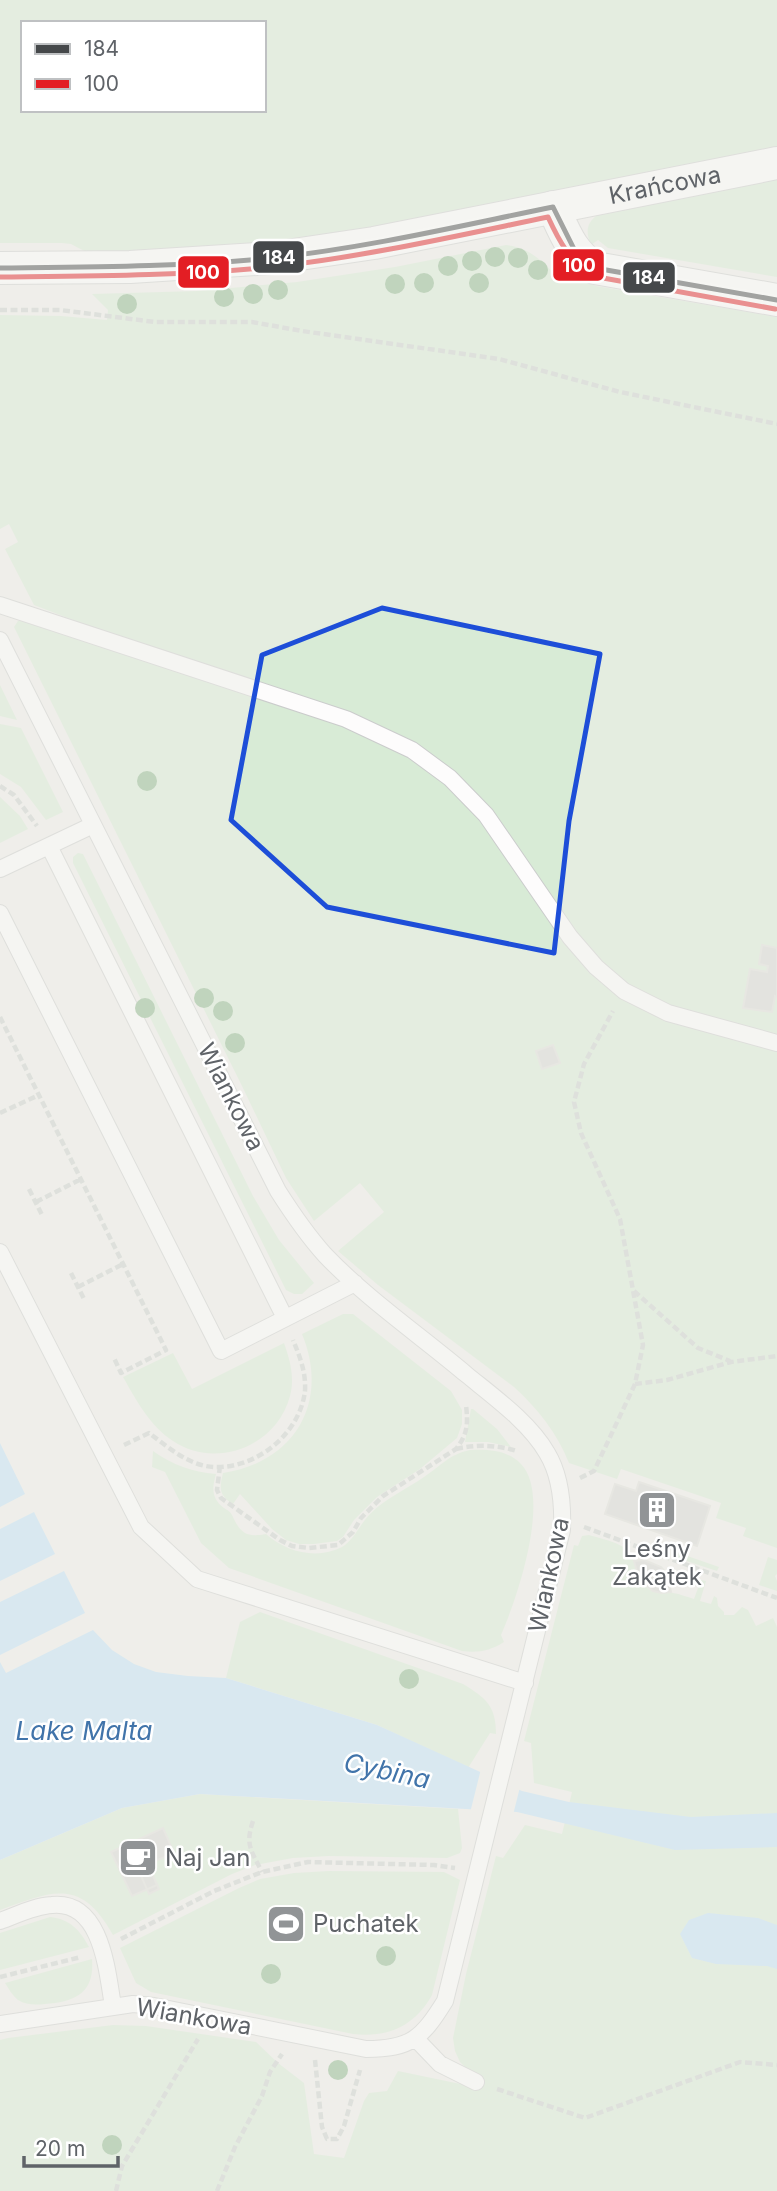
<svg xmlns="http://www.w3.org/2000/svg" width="777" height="2191" font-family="Inter,sans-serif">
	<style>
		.green { fill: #d8ebd6; fill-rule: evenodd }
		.water { fill: #bfe0f9 }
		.pier { fill: #efeeea }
		.building { fill: #d6d5d3; stroke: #deddd9; stroke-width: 2 }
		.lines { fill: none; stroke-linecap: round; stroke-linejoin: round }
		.lane-casing { stroke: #cbcccc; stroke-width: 18 }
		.street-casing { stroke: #cbcccc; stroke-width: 34 }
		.path { stroke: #cacfcc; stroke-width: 4.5; stroke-dasharray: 7 3.5; stroke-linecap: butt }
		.lane { stroke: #fdfcfc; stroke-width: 16 }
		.street { stroke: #fdfcfc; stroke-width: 32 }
		.bus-1-casing { stroke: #fff; stroke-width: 10 }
		.bus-2-casing { stroke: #fff; stroke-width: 10 }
		.bus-1 { stroke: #45484a; stroke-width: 5 }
		.bus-2 { stroke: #e31e24; stroke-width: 5 }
		.tree { fill: #88b388 }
		.marked { fill: none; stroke: #1d4ed8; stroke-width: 5; stroke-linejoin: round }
		.labels { text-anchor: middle; stroke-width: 5; stroke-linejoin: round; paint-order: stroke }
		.street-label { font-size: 24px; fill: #5f6368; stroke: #fff }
		.poi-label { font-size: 24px; fill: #5f6368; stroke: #fff; text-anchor: start }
		.water-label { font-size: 26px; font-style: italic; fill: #4174aa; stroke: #fff }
		.line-badge { stroke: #fff; stroke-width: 2.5 }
		.badge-label { font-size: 19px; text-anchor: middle; font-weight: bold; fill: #fff }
	</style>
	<rect width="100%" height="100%" fill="#efeeea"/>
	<path class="green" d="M0,0H777V150L548,192L388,227L291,242L193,251L88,253L71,244L62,243H0ZM23,23H264V110H23Z
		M777,179V277L608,248L598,240L591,245C584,229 588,220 602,212Z
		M506,245C543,250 544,274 572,281L577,276L596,286L777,317V1548L743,1536L746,1528L716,1518L721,1503L621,1469L617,1479L569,1463C557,1433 538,1409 514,1387L378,1285L338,1251L384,1212L360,1183L314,1221L286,1178L242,1086L14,627L18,621H21L97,644L94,628L34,605L5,549L18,542L9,524L0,529V315L61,316L107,320L108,310L92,294L197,291L297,282L395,267Z
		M0,685L17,720L0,716Z
		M0,724L21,728L63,812L46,820L21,787L0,774Z
		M0,797L20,816L28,829L0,843Z
		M78,853L83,854L253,1196L279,1240L314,1283L302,1294H294L286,1290L73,863V857Z
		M343,1314H353L451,1391L462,1410V1424L457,1438L420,1469L377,1497L354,1520L343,1537L337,1541L314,1544H299L286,1540L272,1529L240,1494L233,1504C219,1495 219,1489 223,1473C295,1462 330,1402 302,1334Z
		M284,1343C290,1360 295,1378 290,1396C277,1446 216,1470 173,1441C150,1426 136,1400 123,1377L173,1353L192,1389Z
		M471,1409H473L497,1429L511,1447L488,1442H465Z
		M470,1450C488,1449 508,1450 521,1464C552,1496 517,1599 501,1635L504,1642C490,1651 478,1653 462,1651L229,1568L201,1543L165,1472L152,1467L153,1451C173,1465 192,1472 216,1474C212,1488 211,1498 224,1508C227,1510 230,1511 232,1515C240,1532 245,1538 266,1534C286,1552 317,1560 342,1547C354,1540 360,1524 370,1514C386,1498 405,1490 424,1477C442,1465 448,1455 470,1450Z
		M589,1535C605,1540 630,1543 634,1562C636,1572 637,1580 646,1587C655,1594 663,1591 673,1593C680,1594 687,1597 694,1599L701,1580L706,1581L700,1601L711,1604L714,1596L717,1598L718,1606L724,1612V1615H734L742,1607L748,1610L756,1626L773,1618L777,1627V2191H0V2040L8,2038L113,2025L146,2026L256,2042L278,2063L304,2083L314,2154L344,2158L364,2101L369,2093L387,2091L398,2071L475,2087L468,2070L460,2062L455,2051L453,2038L466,1974L496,1856L503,1858L525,1825L562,1834L572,1792L534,1783L531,1743L524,1741L574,1545L578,1546L582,1536Z
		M673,1551L719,1567L717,1571L671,1556Z
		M768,1557L777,1560V1574L775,1576L777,1581V1591L759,1585Z
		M260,1612L463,1684C486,1698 496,1706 496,1734L490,1733L468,1768L377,1725L226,1678L240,1622Z
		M200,1794L458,1809L462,1848L460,1853L447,1858L329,1856L293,1858L255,1865L232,1874L113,1935C81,1877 52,1891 0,1910V1860L122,1808Z
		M329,1871L444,1872L460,1880L432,1995C415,2026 388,2038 353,2034L151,1992L136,1983L120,1948L239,1888L260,1879L294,1873Z
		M50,1917C70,1919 80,1930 89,1947L0,1970V1933Z
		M92,1959C95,1993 75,2002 45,2004C35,2005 26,2005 18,2000C12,1995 9,1989 5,1983Z"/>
	<path class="water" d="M0,1443L25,1494L0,1507Z
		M34,1512L55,1554L0,1581V1529Z
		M64,1571L85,1613L0,1655V1602Z
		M93,1630L112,1650L134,1664L156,1672L188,1676L226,1678L377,1725L522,1791L569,1802L691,1817L777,1813V1847L675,1850L517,1812L200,1794L122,1808L0,1860V1662L6,1673Z
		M708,1913L758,1918L777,1925V1969L767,1966L716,1964L692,1958L680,1934L689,1920Z"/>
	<path class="pier" d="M481,1769L520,1787L513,1815L470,1813Z"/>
	<path class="building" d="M762,945L777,948V997L775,996L772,1012L743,1008L750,969L767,972L768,966L759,964Z
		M553,1045L560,1063L542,1069L536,1051Z
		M639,1482L710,1506L697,1546L605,1514L615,1484L636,1491Z
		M644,1560L661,1567L667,1574L671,1592L662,1593L653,1591L639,1579L634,1561Z
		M163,1828L174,1853L148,1864L157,1885L132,1896L111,1852Z
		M148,1864L159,1889L149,1894L138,1869Z"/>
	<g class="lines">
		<g class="lane-casing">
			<path id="lane" d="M0,605L346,719L412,750L450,778L486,815L570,937L596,967L624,991L668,1013L777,1043
				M0,640L278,1191C292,1213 307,1235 325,1255C367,1299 421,1336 467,1375C494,1397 530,1423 547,1453C561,1476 563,1505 562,1530L445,2001C422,2038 411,2049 366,2049L154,2006L133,2004L0,2024
				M49,846L285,1318
				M0,869L93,825
				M0,913L221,1351L355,1283
				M0,1252L141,1527L197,1579L525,1683
				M0,1921C17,1915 34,1906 52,1905C102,1900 107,1971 113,2006
				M416,2039L440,2064L476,2082"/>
		</g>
		<g class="street-casing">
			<g id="street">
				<path d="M553,207C565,233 571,252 595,268L777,300"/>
				<path id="s1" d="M0,268L130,267L273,258L374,243L777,163"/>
			</g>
		</g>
		<path class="path" d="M0,310H60L155,322H252L302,331L499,359L620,392L777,424
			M0,786L14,795L37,826
			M0,1017L166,1350L121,1373L114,1358
			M0,1113L39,1095
			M29,1189L42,1215
			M36,1202L81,1179
			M71,1273L84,1299
			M78,1287L123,1264
			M634,1291L698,1348L730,1361
			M635,1384L667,1380L731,1362L777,1356
			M124,1445L149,1433C168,1447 189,1466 214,1467C256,1469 300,1434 305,1391C306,1372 300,1357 293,1340
			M456,1449C477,1444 497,1445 517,1451
			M220,1466L217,1490L221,1498L280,1540L292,1546L309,1548L338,1545L353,1532L361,1518L383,1496L456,1449C468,1434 468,1423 466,1405
			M580,1478L594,1471L635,1384L643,1345L620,1219L581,1133L574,1102L584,1064L613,1011
			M584,1527L777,1598
			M253,1821C245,1845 251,1850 262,1872
			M121,1939L214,1891L262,1872L308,1862L434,1865L455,1868
			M0,1977L81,1957
			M315,2060L322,2127L327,2139H337L344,2126L360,2070
			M497,2089L585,2118L740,2062L777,2065
			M116,2191L122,2166L198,2039
			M217,2191L235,2147L262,2096L270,2072L282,2054"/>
		<use href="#lane" class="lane"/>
		<use href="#street" class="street"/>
		<g class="bus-1-casing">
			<path id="bus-1" d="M553,207L574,249L595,268L777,300
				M0,268C90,267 181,267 271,258C366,248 459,226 553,207"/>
		</g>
		<g class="bus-2-casing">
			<path id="bus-2" d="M0,277C90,276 181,276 271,267C364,257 456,236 548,217C559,241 570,261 592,276L775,309"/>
		</g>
		<use href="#bus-1" class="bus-1"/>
		<use href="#bus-2" class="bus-2"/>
	</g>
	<g class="tree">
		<circle cx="495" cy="257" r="10"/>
		<circle cx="518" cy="258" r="10"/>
		<circle cx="472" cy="261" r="10"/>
		<circle cx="448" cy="266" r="10"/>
		<circle cx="538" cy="270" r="10"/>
		<circle cx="424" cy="283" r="10"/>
		<circle cx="479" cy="283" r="10"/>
		<circle cx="395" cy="284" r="10"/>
		<circle cx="278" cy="290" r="10"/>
		<circle cx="253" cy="294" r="10"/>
		<circle cx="224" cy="297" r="10"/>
		<circle cx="127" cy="304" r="10"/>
		<circle cx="147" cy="781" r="10"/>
		<circle cx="204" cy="998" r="10"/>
		<circle cx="145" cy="1008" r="10"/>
		<circle cx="223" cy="1011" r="10"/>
		<circle cx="235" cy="1043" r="10"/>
		<circle cx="409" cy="1679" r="10"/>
		<circle cx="386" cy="1956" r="10"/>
		<circle cx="271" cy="1974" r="10"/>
		<circle cx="338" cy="2070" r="10"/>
		<circle cx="112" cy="2145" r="10"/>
	</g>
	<path d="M0 0H777V2191H0ZM382,608L600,654L569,821L554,953L327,907L231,820L262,655Z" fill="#efeeea" fill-opacity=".55" fill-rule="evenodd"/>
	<path class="marked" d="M382,608L600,654L569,821L554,953L327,907L231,820L262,655Z"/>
	<defs>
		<g id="building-square" transform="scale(2.0125)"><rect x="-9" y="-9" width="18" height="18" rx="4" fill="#919496" stroke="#fff"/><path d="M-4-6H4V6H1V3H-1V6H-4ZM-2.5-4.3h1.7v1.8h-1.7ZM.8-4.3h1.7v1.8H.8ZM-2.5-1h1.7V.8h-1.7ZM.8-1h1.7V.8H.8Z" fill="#fff"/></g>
		<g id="cafe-square" transform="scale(2.0125)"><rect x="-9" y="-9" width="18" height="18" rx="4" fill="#919496" stroke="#fff"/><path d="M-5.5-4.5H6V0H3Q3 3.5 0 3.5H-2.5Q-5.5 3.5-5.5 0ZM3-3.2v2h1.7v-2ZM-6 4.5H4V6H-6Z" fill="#fff"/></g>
		<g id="stadium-square" transform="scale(2.0125)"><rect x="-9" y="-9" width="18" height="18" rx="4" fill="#919496" stroke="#fff"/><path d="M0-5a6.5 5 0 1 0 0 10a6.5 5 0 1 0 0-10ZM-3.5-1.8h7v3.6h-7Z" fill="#fff"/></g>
	</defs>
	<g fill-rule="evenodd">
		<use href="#building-square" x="657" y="1510"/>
		<use href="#cafe-square" x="138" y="1858"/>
		<use href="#stadium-square" x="286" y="1924"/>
	</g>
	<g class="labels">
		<g class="street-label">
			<text dy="8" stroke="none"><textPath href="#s1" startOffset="672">Krańcowa</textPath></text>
			<text transform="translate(231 1097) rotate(63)" y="8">Wiankowa</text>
			<text transform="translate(549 1575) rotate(-78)" y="8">Wiankowa</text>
			<text transform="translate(194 2017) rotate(10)" y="8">Wiankowa</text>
		</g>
		<g class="poi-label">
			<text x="657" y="1557" text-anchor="middle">Leśny<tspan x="657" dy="28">Zakątek</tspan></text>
			<text x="165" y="1866">Naj Jan</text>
			<text x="313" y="1932">Puchatek</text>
		</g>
		<g class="water-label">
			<text x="84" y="1740">Lake Malta</text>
			<text transform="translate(387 1771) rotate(12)" y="9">Cybina</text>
		</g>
	</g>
	<g class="line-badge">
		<rect x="252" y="240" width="53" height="34" rx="7" fill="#45484a"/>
		<rect x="552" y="248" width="53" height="34" rx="7" fill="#e31e24"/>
		<rect x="177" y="255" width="53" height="34" rx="7" fill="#e31e24"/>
		<rect x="622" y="261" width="54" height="33" rx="7" fill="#45484a"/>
	</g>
	<g class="badge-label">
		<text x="279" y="264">184</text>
		<text x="579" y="272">100</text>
		<text x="203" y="279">100</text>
		<text x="649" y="284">184</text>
	</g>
	<rect x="21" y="21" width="245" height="91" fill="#ffffff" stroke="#bfc1c3" stroke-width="2"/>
	<rect x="35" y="44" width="35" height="10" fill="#45484a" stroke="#bfc1c3" stroke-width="2"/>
	<text x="84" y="56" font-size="21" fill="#5f6368">184</text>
	<rect x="35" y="79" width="35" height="10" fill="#e31e24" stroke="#bfc1c3" stroke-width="2"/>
	<text x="84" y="91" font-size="21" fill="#5f6368">100</text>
	<path d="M24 2156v10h94v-10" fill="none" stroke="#5f6368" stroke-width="3.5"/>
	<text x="35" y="2156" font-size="21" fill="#5f6368" stroke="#ffffff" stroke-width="5" paint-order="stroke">20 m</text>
</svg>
